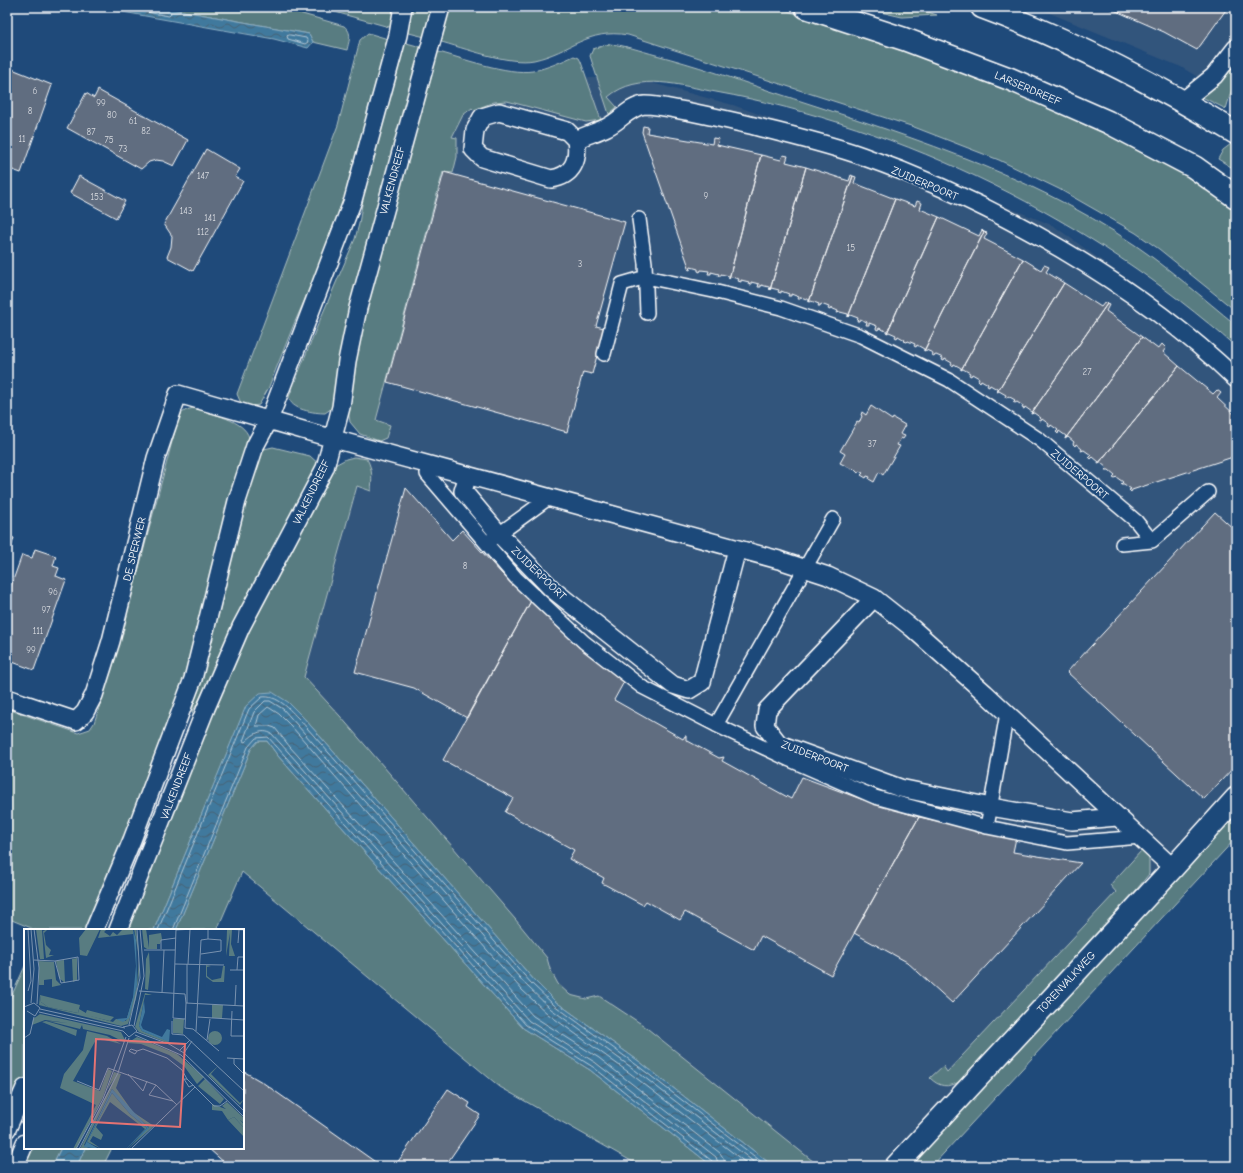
<svg xmlns="http://www.w3.org/2000/svg" width="1243" height="1173" font-family="'Comic Neue',sans-serif">
	<style>
		.built { fill: #32547c }
		.green { fill: #587c81; stroke: #acbec0 }
		.water { fill: url(#water-waves); stroke: #8dafc4 }
		.lines { fill: none; stroke-linecap: round; stroke-linejoin: round }
		.shore { stroke: #b3c9d8; stroke-width: 1 }
		.building { fill: #606d80; stroke: #fff }
		.pedestrian-casing { stroke: #fff; stroke-width: 16 }
		.minor-casing { stroke: #fff; stroke-width: 20 }
		.tertiary-casing { stroke: #fff; stroke-width: 24 }
		.secondary-casing { stroke: #fff; stroke-width: 25 }
		.pedestrian { stroke: #1f4a7a; stroke-width: 13 }
		.minor { stroke: #1f4a7a; stroke-width: 17 }
		.tertiary { stroke: #1f4a7a; stroke-width: 21 }
		.secondary { stroke: #1f4a7a; stroke-width: 22 }
		.labels { text-anchor: middle; stroke-width: 4; stroke-linejoin: round; paint-order: stroke }
		.number-label { font-size: 9px; fill: #d7dadf }
		.street-label { font-size: 11px; fill: #fff; stroke: #1f4a7a }
		.inset-road { fill: none; stroke: #7992af; stroke-width: 1 }
		.view { fill: #e47373; fill-opacity: 0.15; stroke: #e47373; stroke-width: 2 }
		.inset-edge { fill: none; stroke: #fff; stroke-width: 2 }
	</style>
	<defs>
		<pattern id="water-waves" width="16" height="10" patternUnits="userSpaceOnUse"><rect width="16" height="10" fill="#41799d"/><path d="M0 5q4-4 8 0t8 0" fill="none" stroke="#466274"/></pattern>
	</defs>
	<rect width="100%" height="100%" fill="#1f4a7a"/>
	<filter id="ink" filterUnits="userSpaceOnUse"><feTurbulence type="fractalNoise" baseFrequency=".025" numOctaves="2"/><feDisplacementMap in="SourceGraphic" scale="8" xChannelSelector="R" yChannelSelector="G"/><feConvolveMatrix kernelMatrix="1 2 1 2 8 2 1 2 1" color-interpolation-filters="sRGB"/></filter>
	<g filter="url(#ink)">
		<path class="built" d="M1035,7H1236V100L1181,67Z
			M626,76L733,105L904,165L1054,226L1142,290L1236,370V828L925,1166H781L549,986L277,659L346,480L439,106L522,82Z"/>
		<path class="green" d="M161,7H278L344,26C353,33 349,40 347,50L313,42L309,34Z
			M317,7H396L391,27H389Z
			M410,7H434L425,37L405,32Z
			M447,7H776L879,42L1036,99L1167,162L1236,207V311L1159,249L1136,233L1059,189L999,160L914,127L628,35C587,28 571,52 534,60C509,65 464,48 438,41Z
			M859,7H912L937,15L902,17Z
			M368,33L388,39L346,198L317,272L294,324L268,389L259,405L246,407L240,401L237,394L338,125L360,40Z
			M403,42L421,47L422,49L355,292L335,406L325,413C315,413 290,410 289,397L316,329L355,239L359,224L367,172Z
			M609,44C625,45 641,51 656,55C695,65 732,78 770,91C895,132 1024,170 1135,245C1170,269 1203,298 1236,325V347C1093,220 904,126 716,92C681,86 639,71 608,97L617,107L609,114L590,56L593,49Z
			M435,51C462,58 507,75 533,71C547,68 561,62 574,56L579,58L581,62L601,120L586,122L507,101L494,102L474,110L472,108L463,115L452,137L457,138V157L453,173L443,172L376,420L390,425L386,438L379,441L360,434L350,422L348,410L353,356Z
			M1236,59V85L1231,92L1226,109L1200,96L1209,91Z
			M1231,144L1236,145V170L1218,159L1223,150Z
			M195,408C211,414 245,420 249,438L192,658L174,715L89,930H36L7,918V709L78,733L90,729L94,723L115,659L178,419C182,411 187,409 195,408Z
			M273,447L310,456L322,467L192,713L197,686L256,458L264,449Z
			M354,457L367,459C373,470 372,479 371,491L357,486L304,677L340,716L515,919L547,958L550,969L558,984L570,995L586,999L599,996L643,1025L819,1166H773L640,1062L556,1002L534,980L303,717L246,707L154,930H125L244,637L333,466L346,459Z
			M258,741H267L278,756L523,1028L590,1070L712,1166H640L500,1087L242,872L217,930H176L251,749Z
			M1236,812V838L932,1166H908Z
			M1142,850L1149,857V874L1137,889L959,1082C948,1088 939,1087 930,1078L943,1066L947,1072L1116,892L1110,885Z
			M25,966V1077L7,1117V1006Z
			M30,1148H61L52,1166H22Z
			M85,1148H112L103,1166H77Z"/>
		<path class="water" d="M95,7H161L309,34L313,42L308,48L274,39Z
			M272,692L288,702L303,717L534,980L556,1002L640,1062L773,1166H712L590,1070L523,1028L278,756L267,741H258L251,749L176,930H154L246,706L260,693Z
			M61,1148H85L77,1166H52Z"/>
		<g class="lines">
			<path class="shore" d="M117,7L169,16L171,14L167,7
				M290,35L306,38L308,42L305,44L288,39L287,36Z
				M158,930L249,709L262,697C278,695 289,709 300,720L531,983L554,1005L638,1066L767,1166
				M173,930L248,747L256,738L268,737L526,1025L593,1067L712,1161L714,1166
				M719,1166L716,1157L596,1063L529,1021L272,734C262,728 253,734 245,742L243,741L254,712L265,701H270L283,709L527,986L551,1009L635,1070L759,1166
				M725,1166L724,1159L720,1153L599,1058L533,1016L290,747L275,728L269,726H256L259,715L268,707L279,714L292,727L522,990L548,1014L631,1074L750,1166"/>
		</g>
		<path class="building" d="M1107,7H1228L1197,50L1164,32Z
			M12,69L52,85L21,173L7,168V77L9,78Z
			M98,90L188,140L174,166L163,161L156,160L149,162L141,169L67,128L86,93L94,98Z
			M643,126L648,127L647,133L712,144L713,138L719,139L717,145L761,155L729,279V276L721,274V276H718L719,274L711,272V274H708L709,271L701,270L700,272L698,271V269L691,267L690,270L688,269L689,267L642,132Z
			M206,149L240,169L235,177L243,181L193,271L167,257L171,247L172,236L164,224Z
			M761,155L781,160L783,155L788,156L786,162L806,167L770,290L769,287L761,285V287H758L759,284L751,282V285L748,284L749,282L741,280V282L738,281L739,279L731,277L729,279Z
			M806,167L849,181L851,175L853,176L809,302V300L801,297L800,299H798L799,297L791,294V296H788L789,294L781,291V293L778,292L779,290L771,288L770,290Z
			M444,172L625,222L596,326L604,328L598,352L592,374L583,372L567,432L387,382Z
			M79,176L125,201L116,218L70,193Z
			M853,176L856,177L854,183L895,199L848,317V314L840,312L837,313L838,311L831,308L830,310L828,309L829,307L821,304L820,306H818L819,304L811,301L809,302Z
			M895,199L915,206L917,201L922,203L920,209L939,217L887,333L886,331L879,328L878,330L876,329L877,326L869,323V325H866L867,322L860,319L859,321H857L858,318L850,315L848,317Z
			M939,217L979,236L982,230L984,232L924,351V349L917,345L916,347L914,346L915,344L908,341L907,342L904,341L905,340L898,336L897,338L895,337L896,335L889,332L887,333Z
			M984,232L987,233L984,239L1023,259L961,370V368L954,364L953,366L951,365L952,363L945,359L944,361L942,360L943,358L936,355L934,356L932,355L933,353L926,350L924,351Z
			M1023,259L1041,270L1044,265L1049,267L1046,272L1064,283L997,392V389L990,385L989,387L987,386L988,384L981,380L980,382L978,380L979,378L972,374L971,376L969,375L970,373L963,369L961,370Z
			M1064,283L1101,307L1105,302L1107,304L1031,414L1032,412L1025,407L1024,409L1022,408L1023,406L1017,402L1015,403L1013,402L1015,400L1008,396L1007,398L1005,397L1006,395L999,391L997,392Z
			M1107,304L1109,305L1106,311L1142,337L1065,439L1066,436L1059,431L1058,434L1056,432L1058,430L1051,425L1050,427L1048,426L1049,424L1042,419L1041,421L1039,420L1041,418L1034,413L1031,414Z
			M1142,337L1158,349L1162,344L1166,348L1163,352L1179,366L1098,464L1099,462L1093,457L1091,459L1089,457L1091,455L1084,450L1081,451L1082,449L1076,444L1075,446L1073,444L1074,442L1068,437L1065,439Z
			M1179,366L1213,394L1217,390L1221,393L1217,398L1236,416V456L1132,490L1131,492L1129,490L1131,489L1124,484H1121L1123,482L1116,477L1115,478L1113,477L1115,475L1109,470H1105L1107,468L1101,463L1098,464Z
			M871,406L892,420L893,418L905,425L900,434L905,436L903,439L901,438L897,445L900,446L883,475L879,472L874,482L869,479L870,477L867,476L866,478L861,475L863,473L859,471L858,473L853,468L852,469L840,463L845,454L840,451L857,422L859,423L862,416L861,415L862,412L866,415Z
			M406,488L452,540L462,530L502,574L531,601L467,718L414,688L355,672Z
			M1215,512L1236,531V765L1204,799L1067,672Z
			M7,536L14,538L8,557L7,556Z
			M35,549L56,556L53,566L59,568L56,576L66,580L34,670L7,660V597L22,555L32,558Z
			M531,601L561,628L625,680L614,700L683,739L685,736H686V740L719,758L724,757L722,761L791,799L802,777L861,799L919,817L831,975L761,936L754,950L685,912L680,920L646,901L643,905L602,883L604,878L569,859L574,850L505,812L513,798L443,760Z
			M919,817L1016,838L1013,852L1081,863L952,1003L907,962L854,933Z
			M243,1071L262,1082L381,1166H228L208,1148H243Z
			M448,1089L470,1103L468,1107L480,1115L445,1166H395Z"/>
		<g class="lines">
			<g class="pedestrian-casing">
				<path id="pedestrian" d="M639,219L645,263L647,313
					M604,354L622,284L646,277L713,291L781,308L861,336L949,380L1040,440L1136,521L1152,541
					M428,464L427,474L516,578L584,642L642,687L716,725L790,760L875,797L987,827L1067,843L1141,837
					M492,539L550,497
					M1122,544L1152,541L1208,492
					M716,725L833,519
					M987,827L1007,713"/>
			</g>
			<g class="minor-casing">
				<path id="minor" d="M1183,101L1214,76L1236,48
					M499,112L567,131L576,140C579,160 573,176 551,179L482,158L473,149L475,130L482,117Z
					M576,140C586,135 597,132 607,127C620,121 630,106 645,105C659,105 673,109 686,111C710,116 734,121 758,127C793,136 828,144 862,156C993,202 1136,283 1236,379
					M468,475L463,491L499,534L552,589L673,685L689,690L702,682L737,549
					M874,598L767,710L765,726L779,744L900,788L991,807L1072,821L1117,817
					M7,698L76,721L85,712L94,695L111,641L156,458L178,394L334,439L779,560L828,576L874,598L912,628L985,693L1173,868
					M94,930L132,840L193,679L237,501L255,446L269,420L353,200L398,35L403,7
					M118,930L206,708L241,627L325,468L341,407L347,361L358,308L441,7
					M7,1129L25,1088
					M15,1166L25,1143"/>
			</g>
			<g class="tertiary-casing">
				<path id="tertiary" d="M896,1166L1173,868L1236,798"/>
			</g>
			<g class="secondary-casing">
				<path id="secondary" d="M806,7L904,39L1010,79L1108,122L1194,167L1236,197
					M982,7C1069,39 1157,85 1236,133"/>
			</g>
			<use href="#pedestrian" class="pedestrian"/>
			<use href="#minor" class="minor"/>
			<use href="#tertiary" class="tertiary"/>
			<use href="#secondary" class="secondary"/>
		</g>
	</g>
	<g class="labels">
		<g class="number-label">
			<text x="35" y="94">6</text>
			<text x="101" y="106">99</text>
			<text x="30" y="114">8</text>
			<text x="112" y="118">80</text>
			<text x="133" y="124">61</text>
			<text x="146" y="134">82</text>
			<text x="91" y="135">87</text>
			<text x="22" y="142">11</text>
			<text x="109" y="143">75</text>
			<text x="123" y="152">73</text>
			<text x="203" y="179">147</text>
			<text x="706" y="199">9</text>
			<text x="97" y="200">153</text>
			<text x="186" y="214">143</text>
			<text x="210" y="221">141</text>
			<text x="203" y="235">112</text>
			<text x="851" y="251">15</text>
			<text x="580" y="267">3</text>
			<text x="1087" y="375">27</text>
			<text x="872" y="447">37</text>
			<text x="465" y="569">8</text>
			<text x="53" y="595">96</text>
			<text x="46" y="613">97</text>
			<text x="38" y="634">111</text>
			<text x="31" y="653">99</text>
		</g>
		<g class="street-label">
			<text transform="translate(1028 88) rotate(23)" y="4">LARSERDREEF</text>
			<text transform="translate(392 180) rotate(-75)" y="4">VALKENDREEF</text>
			<text transform="translate(925 183) rotate(23)" y="4">ZUIDERPOORT</text>
			<text transform="translate(1080 474) rotate(40)" y="4">ZUIDERPOORT</text>
			<text transform="translate(311 492) rotate(-64)" y="4">VALKENDREEF</text>
			<text transform="translate(134 549) rotate(-76)" y="4">DE SPERWER</text>
			<text transform="translate(539 573) rotate(44)" y="4">ZUIDERPOORT</text>
			<text transform="translate(815 756) rotate(21)" y="4">ZUIDERPOORT</text>
			<text transform="translate(176 786) rotate(-69)" y="4">VALKENDREEF</text>
			<text transform="translate(1066 982) rotate(-47)" y="4">TORENVALKWEG</text>
		</g>
	</g>
	<g transform="translate(24 929)">
		<rect width="220" height="220" fill="#1f4a7a"/>
		<path d="M12,0H18L20,30H16ZM62,0H76L63,27L56,26L55,9ZM77,0H83L80,3L86,7L89,3L93,6L98,1L104,0H109V5L74,9ZM110,0H112L115,22V46L112,70L104,95L97,97L15,76L16,66L17,73L24,78L54,84L55,80L67,87L89,93L92,90L102,92L113,56L115,28ZM118,0H122L125,19V6L137,4L138,10L136,15H133V20H123L120,18ZM203,1H208L207,15L211,27H205L206,4L202,27ZM53,29V51L49,53L48,30ZM40,31L41,54L35,49L32,32ZM15,32L30,33L32,51L37,56L28,58V50L20,51V56H15ZM121,64L128,66H121L115,97L118,102L144,112V114L115,103L111,98ZM188,76H199L198,89H188ZM16,85L97,103L101,111L100,113L86,106L59,100L58,96L56,100L24,92L44,94L21,91L8,96L9,90ZM149,90H160L159,105L149,104ZM63,102L83,107L97,115L73,109L49,152L76,162L84,140L88,142L79,168L52,220H49L72,176L36,159L40,145L59,121ZM184 109a7 7 0 1 1 14 0a7 7 0 1 1-14 0ZM113,108L153,125L180,148L173,155L160,137L145,126L117,115L103,114ZM194,137L187,145L216,174L220,170L216,176L184,146ZM90,143L97,145L92,159L109,183L130,197L104,220L125,198L108,183L88,160L60,216L66,220H56L90,150L83,161ZM181,150L200,170L196,175L174,157ZM88,164L106,185L123,199L102,220L121,200L86,173L72,198L79,206L77,211L69,207L66,212L76,219L63,213ZM203,173L220,189V194L198,177ZM188,175L207,182L220,195V199L210,188L204,191L198,182L188,181Z" fill="#587c81"/>
		<path d="M24,0L20,4L22,16L27,21L25,26H30L22,29L19,2ZM125,23L126,43L124,61L121,60L122,30ZM182,36L187,37L183,38V47L188,51L197,49L199,37H201L200,53H189L182,48ZM16,66L56,76L54,84L24,78L17,73ZM63,81L90,88L86,92L61,86ZM22,92L53,101L52,107L18,93ZM210,188L220,199V208L204,191Z" fill="#587c81"/>
		<path d="M109,0L112,11L113,56L105,89L99,93L92,90L103,89L109,68L112,37ZM120,72L121,83L117,96L119,100L138,108L143,100L146,101L145,113L118,102L115,97ZM88,160L125,199L102,220L123,199L106,185L88,164L63,213L75,220L60,218Z" fill="#41799d"/>
		<path class="inset-road" d="M7,0L10,40L7,74M10,0L15,39L13,75M152,0L149,89L161,90M200,0L220,1M152,1L171,0M214,14L215,1M137,20V11L152,9M120,21H151M177,25L197,22V11L184,10M10,31L31,32L37,54L55,51L54,28L31,32M151,35L200,36M163,35V74M164,35L166,1M206,41H220M213,41L214,28H220M4,62L7,52L4,0M115,62L161,65M138,64L140,21M161,65L162,74L220,77M162,74L161,99L169,100L195,122M211,76L212,56M0,78L10,74L16,79L11,87L3,82M16,80L101,99M208,82L207,107H220M15,83L99,102M174,88L220,91M148,92V105L160,106L220,162M105,96L116,49L113,0M110,97L120,47L116,0M99,98L108,96L113,102L105,108L99,102M172,102L177,11L184,10V0M112,103L145,115L160,124L220,182M111,106L157,126L220,188M0,109L6,105L10,88M183,111L186,90M156,121L166,111M113,122L111,125L105,122L107,120L113,122L119,120L143,129L158,141L163,150M160,124L168,112M203,129L220,130M210,130V135L220,145M104,145L119,162L123,152M53,152L75,161L84,139L132,156L153,176M132,156L125,166L149,172M169,156L165,158L160,150H163L171,158M52,220L79,170L102,108M55,220L94,144L105,109M107,220L171,158L190,177H196L203,172"/>
		<path class="view" d="M72,110L161,115L156,198L68,193Z"/>
		<rect width="220" height="220" class="inset-edge"/>
	</g>
	<rect width="1243" height="1173" fill="none" stroke="#1f4a7a" stroke-width="24"/>
	<rect x="12" y="12" width="1219" height="1149" fill="none" stroke="#fff" stroke-width="1.5" filter="url(#ink)"/>
</svg>
